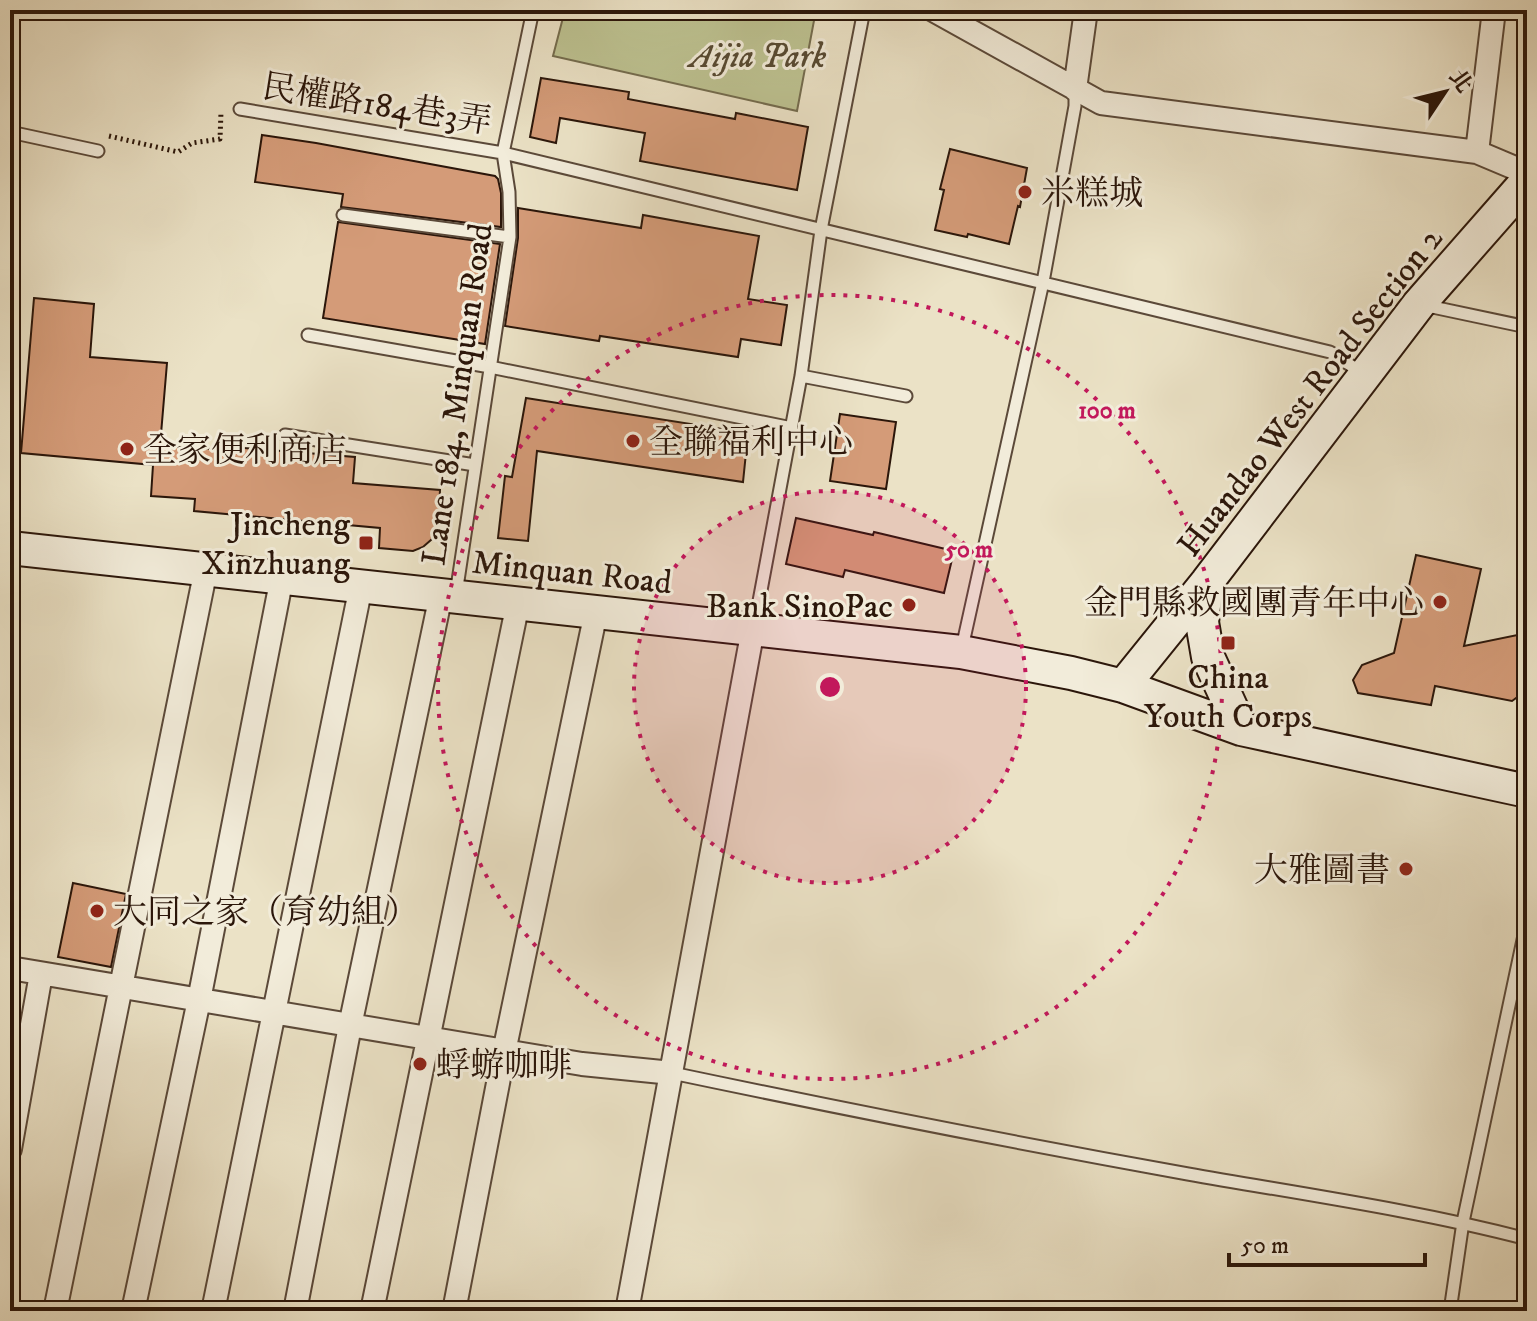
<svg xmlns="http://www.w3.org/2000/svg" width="1537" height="1321" font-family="'IM FELL DW Pica','Noto Serif TC',serif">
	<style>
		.green { fill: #bdc291; stroke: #746c4e; stroke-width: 2 }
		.building { fill: #d49b78; stroke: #2b160a; stroke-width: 2 }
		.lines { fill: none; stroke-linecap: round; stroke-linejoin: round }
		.lane-casing { stroke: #5b4939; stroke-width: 15 }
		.street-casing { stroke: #5b4939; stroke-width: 26 }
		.secondary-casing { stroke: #2b160a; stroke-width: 36 }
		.path { stroke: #2b160a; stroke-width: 5; stroke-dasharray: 2 4; stroke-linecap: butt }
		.lane { stroke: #f2ecda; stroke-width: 11 }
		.street { stroke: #f2ecda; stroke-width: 22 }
		.secondary { stroke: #f2ecda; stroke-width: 32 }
		.ring { fill: none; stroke: #c2185b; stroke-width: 4; stroke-dasharray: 4 8 }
		.poi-dot { fill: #8f2418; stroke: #f2ecda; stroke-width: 3 }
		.labels { text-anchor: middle; stroke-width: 6; stroke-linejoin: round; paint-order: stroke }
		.park-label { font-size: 34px; font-style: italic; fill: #574a32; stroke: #f2ecda }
		.street-label { font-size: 34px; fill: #2b160a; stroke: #f2ecda }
		.poi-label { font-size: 34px; fill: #2b160a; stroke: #f2ecda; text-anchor: start }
		.centre { fill: #c2185b; stroke: #f2ecda; stroke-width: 4 }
		.ring-label { font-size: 24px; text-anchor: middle; font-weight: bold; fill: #c2185b; stroke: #f2ecda; stroke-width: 6; stroke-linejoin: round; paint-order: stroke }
	</style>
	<rect width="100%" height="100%" fill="#ebe2c6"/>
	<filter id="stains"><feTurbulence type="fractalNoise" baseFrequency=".0025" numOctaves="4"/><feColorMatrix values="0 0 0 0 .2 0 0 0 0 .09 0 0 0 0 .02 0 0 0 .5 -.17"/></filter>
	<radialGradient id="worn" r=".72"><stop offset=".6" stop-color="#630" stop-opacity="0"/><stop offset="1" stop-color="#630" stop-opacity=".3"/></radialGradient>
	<path class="green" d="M565,10H816L797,111L553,56Z"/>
	<path class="building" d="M541,78L629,92L628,99L735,119L736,113L808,127L797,190L640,161L645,133L560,118L556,143L530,137Z
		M262,135L316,143L495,176L498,179L501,193V227L341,207L343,194L255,182Z
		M950,149L1027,168L1020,207L1018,206L1009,244L968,234L967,237L935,230L944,190L940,189Z
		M518,208L641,228L643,215L759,236L748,299L787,305L781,345L741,339L738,357L600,336L599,341L505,326L518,238Z
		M338,222L500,244L485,344L323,318Z
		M34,298L94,304L90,357L167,363L160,446L231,450L232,447L355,457L353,483L440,490L438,530L432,539L423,547L413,551L379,548L380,528L194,511L195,499L151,496L153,465L21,453Z
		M526,398L748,433L743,482L537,451L528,541L498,538L505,476L512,477Z
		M840,414L896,422L886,489L830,481Z
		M796,518L873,535L874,532L954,551L944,593L845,570L843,577L786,564Z
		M1416,555L1481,569L1464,646L1527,633V690L1512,701L1435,686L1431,705L1358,693L1353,680L1362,665L1394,653Z
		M73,883L126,894L111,967L58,957Z"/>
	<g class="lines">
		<g class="lane-casing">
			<path id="lane" d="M240,109L503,153L1330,352L1364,374
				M10,132L98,151
				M343,215L510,237
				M1423,305L1527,327
				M308,335L490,367L792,428
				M801,376L906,396
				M285,435L475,465
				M456,594L510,237L509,192L503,153L533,10
				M754,628L801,376L821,230L864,10
				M962,648L1043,282L1075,106V89
				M672,1073C843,1109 1016,1143 1188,1174C1301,1194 1416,1210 1527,1239
				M1450,1311L1463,1222L1527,921"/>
		</g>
		<g class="street-casing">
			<path id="street" d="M933,10L1101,103L1477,152L1527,173
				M1075,89L1086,10
				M1477,152L1494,10
				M10,968L582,1064L672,1073
				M10,1149L41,974
				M55,1311L206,569
				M133,1311L199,1000L282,577
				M213,1311L361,586
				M295,1311L350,1026L441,595
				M372,1311L518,603
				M454,1311L504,1052L596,612
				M627,1311L753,629"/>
		</g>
		<g class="secondary-casing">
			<path id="secondary" d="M10,548L961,652L1071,673L1123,686L1241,729L1527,791
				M1207,582L1202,622L1208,657L1241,729
				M1123,686L1207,582L1419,304L1527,181"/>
		</g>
		<path class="path" d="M109,136L178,152L192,143L220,139L221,112"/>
		<use href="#lane" class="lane"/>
		<use href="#street" class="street"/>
		<use href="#secondary" class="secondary"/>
	</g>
	<circle cx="830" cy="687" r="196" fill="#c2185b" fill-opacity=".12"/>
	<g class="ring">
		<circle cx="830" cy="687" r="196"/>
		<circle cx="830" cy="687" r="392"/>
	</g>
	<g class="poi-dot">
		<circle cx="1025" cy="192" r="8"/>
		<circle cx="633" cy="441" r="8"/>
		<circle cx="127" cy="449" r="8"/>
		<rect x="358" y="535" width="16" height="16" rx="4"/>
		<circle cx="1440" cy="602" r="8"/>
		<circle cx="909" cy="605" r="8"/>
		<rect x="1220" y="635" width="16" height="16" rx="4"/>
		<circle cx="1406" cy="869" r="8"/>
		<circle cx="97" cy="911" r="8"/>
		<circle cx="420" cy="1064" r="8"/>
	</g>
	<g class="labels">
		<g class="park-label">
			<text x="758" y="67">Aijia Park</text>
		</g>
		<g class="street-label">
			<text transform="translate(377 103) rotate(9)" y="12">民權路184巷3弄</text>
			<text transform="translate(1309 391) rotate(-52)" y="12">Huandao West Road Section 2</text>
			<text transform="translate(456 394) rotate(-82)" y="12">Lane 184, Minquan Road</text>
			<text transform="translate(572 571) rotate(6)" y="12">Minquan Road</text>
		</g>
		<g class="poi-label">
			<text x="1041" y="204">米糕城</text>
			<text x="649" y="453">全聯福利中心</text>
			<text x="143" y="461">全家便利商店</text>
			<text x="350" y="535" text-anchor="end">Jincheng<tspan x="350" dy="39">Xinzhuang</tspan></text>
			<text x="1424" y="614" text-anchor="end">金門縣救國團青年中心</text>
			<text x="893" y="617" text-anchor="end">Bank SinoPac</text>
			<text x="1228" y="688" text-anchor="middle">China<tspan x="1228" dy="39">Youth Corps</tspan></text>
			<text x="1390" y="881" text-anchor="end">大雅圖書</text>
			<text x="113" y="923">大同之家（育幼組）</text>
			<text x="436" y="1076">蜉蝣咖啡</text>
		</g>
	</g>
	<circle cx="830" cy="687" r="12" class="centre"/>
	<g class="ring-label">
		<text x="1107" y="418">100 m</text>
		<text x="969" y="557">50 m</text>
	</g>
	<rect width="1537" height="1321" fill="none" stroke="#ebe2c6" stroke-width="40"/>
	<rect x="12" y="12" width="1513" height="1297" fill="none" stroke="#2b160a" stroke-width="4"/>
	<rect x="20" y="20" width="1497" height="1281" fill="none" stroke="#2b160a" stroke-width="2"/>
	<g transform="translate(1445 92) rotate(55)" stroke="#f2ecda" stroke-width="6" paint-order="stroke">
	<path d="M0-6L14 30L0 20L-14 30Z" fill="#2b160a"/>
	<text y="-12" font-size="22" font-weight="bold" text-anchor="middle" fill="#2b160a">北</text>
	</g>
	<path d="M1229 1253v12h196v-12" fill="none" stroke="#2b160a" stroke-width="4"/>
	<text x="1241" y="1253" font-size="24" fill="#2b160a" stroke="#f2ecda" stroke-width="6" paint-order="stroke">50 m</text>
	<rect width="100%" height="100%" filter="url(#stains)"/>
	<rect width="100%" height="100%" fill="url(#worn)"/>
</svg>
